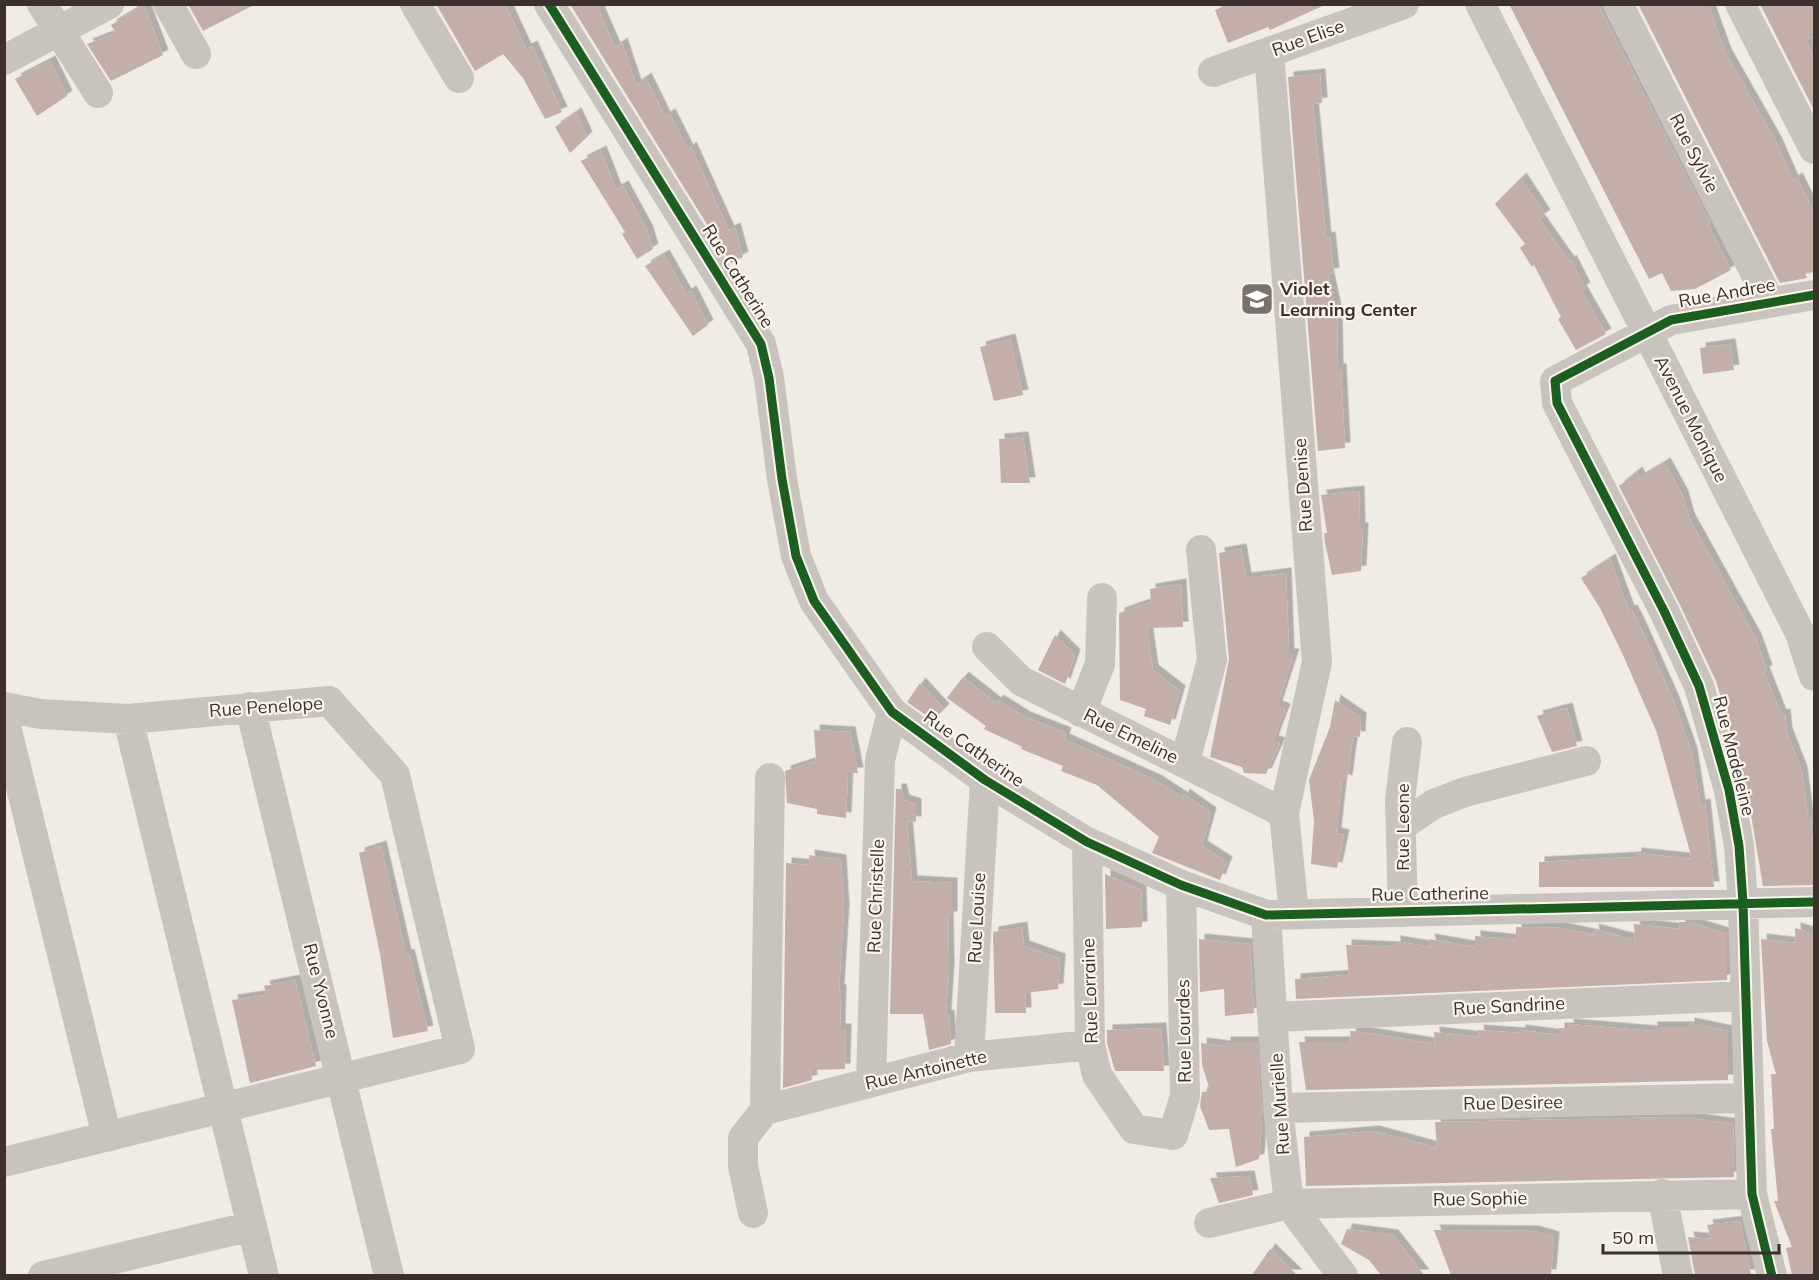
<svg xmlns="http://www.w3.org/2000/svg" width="1819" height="1280" font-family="Mulish,sans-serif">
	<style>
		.building { fill: #c3afa7; filter: url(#shadow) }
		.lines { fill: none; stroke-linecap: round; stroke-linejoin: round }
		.minor { stroke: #c9c3be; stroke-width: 30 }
		.cycleway-casing { stroke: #fbf5ee; stroke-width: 13 }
		.cycleway { stroke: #1b5e20; stroke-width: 9 }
		.labels { text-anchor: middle; stroke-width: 4.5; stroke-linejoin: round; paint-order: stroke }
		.street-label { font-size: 18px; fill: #3b302b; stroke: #fbf5ee }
		.poi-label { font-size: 18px; font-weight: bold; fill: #3b302b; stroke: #fbf5ee; text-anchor: start }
	</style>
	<defs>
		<filter id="shadow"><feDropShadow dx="5.5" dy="-5.5" stdDeviation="0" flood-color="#0004"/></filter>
	</defs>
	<rect width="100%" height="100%" fill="#f0ebe5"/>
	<path class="building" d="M188,4H256L203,31Z
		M436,4H505L526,49L532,46L562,112L545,119L523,78L503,54L475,71Z
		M570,4H596L615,48L622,43L636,85L646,78L665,117L670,114L688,150L691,147L729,231L735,228L743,257L731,263Z
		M1230,4H1327L1270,30L1268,27L1228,43L1215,10Z
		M1509,4H1598L1710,223L1708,224L1731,270L1695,289L1671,291L1662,273L1649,279Z
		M1638,4H1708L1726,54L1776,142L1793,181L1797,178L1815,214V271L1805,273L1807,278L1780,283Z
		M1760,4H1815V36L1806,40L1815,60V112Z
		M144,5L163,55L111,81L87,44L116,33L111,25Z
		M50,61L67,96L37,116L15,79Z
		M1320,74L1322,103L1313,104L1326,238L1330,237L1334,273L1328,274L1337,315L1338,369H1341L1345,448L1318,451L1288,77Z
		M576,113L587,137L570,153L555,127Z
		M601,151L616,190L623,186L647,230L653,249L637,259L622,234L625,232L581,161Z
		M1521,178L1545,215L1539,219L1569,262L1571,260L1585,288L1581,290L1606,334L1576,350L1558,319L1561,317L1534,265L1532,267L1520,248L1525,244L1495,204Z
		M664,255L686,294L691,291L708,325L693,336L645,266Z
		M1010,339L1023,395L994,401L980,347Z
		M1730,344L1734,370L1703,374L1700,348Z
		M1023,437L1030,483H1001L999,439Z
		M1665,463L1683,496L1689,518L1756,639L1767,670L1764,672L1781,715L1785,714L1787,733L1802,772L1808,817H1811L1815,885L1763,886L1746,785L1716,681L1679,603L1619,486L1637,472L1640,478Z
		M1359,491L1360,528H1363L1361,571L1332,575L1325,543L1324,533H1327L1321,495Z
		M1241,549L1246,578L1286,573L1289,654H1294L1277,706L1285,709L1273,741L1280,743L1266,774L1244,773L1242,767L1210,757L1229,659L1219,553Z
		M1610,559L1629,611L1632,610L1641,628L1674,702L1692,753L1700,805L1705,804L1714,887H1539V862L1636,857V853L1692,859L1657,733L1623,655L1600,608L1581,578Z
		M1181,584L1183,627L1147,628L1153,670L1180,691L1170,725L1144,716L1146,709L1120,700L1119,613L1151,602L1150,589Z
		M1055,635L1075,655L1065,684L1038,670Z
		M963,677L996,703L998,700L1025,717L1066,733L1064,739L1157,781L1183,798L1184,794L1211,813L1202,846L1227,862L1220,880L1152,853L1159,837L1097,785L1061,771L1063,766L1021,749L1022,747L984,729L986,726L947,698Z
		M920,683L944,709L933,720L907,702Z
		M1335,700L1361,718L1360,737L1353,736L1347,781L1342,779L1336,833L1344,835L1337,868L1311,864L1314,821L1309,780L1330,727Z
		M1567,708L1577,746L1552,752L1537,716Z
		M814,730L850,732L858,773H848L846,818L817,814V809L787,803L785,771L816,761Z
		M896,789H901L904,800L916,804V822L907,821L912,881L952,883V917H948L949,968L946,1015L949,1016L951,1044L929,1050L923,1014H890Z
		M381,846L406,955L409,954L428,1031L393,1038L380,954L359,853Z
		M809,855L841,860L844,910L839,990H841L840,1029H846L845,1069L811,1070L812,1080L783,1088L786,863L810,865Z
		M1105,874L1141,890L1142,927L1106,929Z
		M1679,922H1688L1727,934V980L1296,999L1295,979L1349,975L1346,945L1395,947V941L1431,947L1429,939L1475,947V936L1516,940V927L1561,928L1594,935L1593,929L1635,940L1634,924L1680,929Z
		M1022,927L1024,946L1060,959L1058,989L1025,993L1026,1013H995L993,932Z
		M1795,928L1815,934V1275H1792L1786,1248L1792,1247L1774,1201H1778L1771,1129H1774L1771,1074H1776L1767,1041L1761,939L1796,943Z
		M1199,939L1250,944L1254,1013L1225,1016L1224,989L1200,992Z
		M295,980L316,1066L250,1083L232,1000L267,995L264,986Z
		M1689,1023L1728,1031V1080L1306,1090L1299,1042H1351L1350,1031H1355L1435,1044L1434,1032L1479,1037L1478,1030L1520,1033V1030L1559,1035V1028H1569L1568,1024L1652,1031V1027H1689Z
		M1161,1028L1164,1071H1115L1107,1043V1030Z
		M1225,1042H1257L1262,1121L1259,1159L1236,1167L1229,1129L1209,1130L1200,1106L1202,1092L1210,1091L1202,1064L1201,1043L1225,1046Z
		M1683,1117L1733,1124L1734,1177L1306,1186L1304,1137L1374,1131L1437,1148L1435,1122Z
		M1249,1176L1253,1195L1219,1203L1210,1178Z
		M1740,1221L1751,1275H1695L1688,1237L1711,1239L1707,1225Z
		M1347,1229L1393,1235L1424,1275H1381L1369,1260L1341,1244Z
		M1434,1230L1533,1231L1554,1237L1551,1275H1451Z
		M1270,1249L1297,1275H1252Z"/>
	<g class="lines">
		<path class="minor" d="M42,4L98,93
			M168,4L196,54
			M415,4L459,78
			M549,4L761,344L769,378L782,479L796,556L814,601L892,712L985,780L1087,842L1181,885L1266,915L1814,902
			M1480,4L1800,633L1814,676
			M1618,4L1770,302
			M1740,4L1814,149
			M1269,52L1317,662L1284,813L1294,914
			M4,60L109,4
			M1213,72L1404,4
			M987,647L1021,681L1284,813
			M4,707L41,714L128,719L329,701L395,775L460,1049L4,1162
			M250,707L389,1276
			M1081,712L1100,664L1102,598
			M4,718L107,1137
			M128,719L264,1276
			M1185,762L1212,660L1201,550
			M1401,826L1434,804L1465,792L1586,761
			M1087,842L1090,1045L1097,1075L1134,1129L1173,1135L1185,1096L1181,885
			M1403,912L1400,800L1407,742
			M1266,915L1278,1108L1289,1204L1343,1276
			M1274,1017L1745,996
			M969,1057L985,780
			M871,1082L880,760L892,712
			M1278,1108L1747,1098
			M765,1110L969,1057L1090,1045
			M765,1110L770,778
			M1662,1194L1678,1276
			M753,1213L743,1166V1138L765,1110
			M1209,1223L1289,1204L1752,1194
			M43,1276L252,1226
			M1772,1276L1752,1194L1743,903L1739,846L1729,790L1699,686L1664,611L1557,403L1555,381L1671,320L1814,295"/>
		<g class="cycleway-casing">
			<path id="cycleway" d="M549,4L761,344L769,378L782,479L796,556L814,601L892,712L985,780L1087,842L1181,885L1266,915L1814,902
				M1772,1276L1752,1194L1743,903L1739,846L1729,790L1699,686L1664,611L1557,403L1555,381L1671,320L1814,295"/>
		</g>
		<use href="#cycleway" class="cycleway"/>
	</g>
	<defs>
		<g id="school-square" transform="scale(1.725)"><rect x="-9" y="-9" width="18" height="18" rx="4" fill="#7a716c" stroke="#fbf5ee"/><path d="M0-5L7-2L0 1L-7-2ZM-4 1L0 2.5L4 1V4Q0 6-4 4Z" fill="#fff"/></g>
	</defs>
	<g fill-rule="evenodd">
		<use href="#school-square" x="1257" y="299"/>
	</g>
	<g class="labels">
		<g class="street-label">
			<text transform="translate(1308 38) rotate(-20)" y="6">Rue Elise</text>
			<text transform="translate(1694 153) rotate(63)" y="6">Rue Sylvie</text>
			<text transform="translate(738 276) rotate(58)" y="6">Rue Catherine</text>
			<text transform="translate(1727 293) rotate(-10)" y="6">Rue Andree</text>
			<text transform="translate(1691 419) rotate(63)" y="6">Avenue Monique</text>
			<text transform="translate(1303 485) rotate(-94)" y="6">Rue Denise</text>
			<text transform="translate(266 707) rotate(-4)" y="6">Rue Penelope</text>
			<text transform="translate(1131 736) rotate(26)" y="6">Rue Emeline</text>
			<text transform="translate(974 749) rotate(35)" y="6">Rue Catherine</text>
			<text transform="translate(1734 756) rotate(76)" y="6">Rue Madeleine</text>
			<text transform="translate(1403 827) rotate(-90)" y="6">Rue Leone</text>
			<text transform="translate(1430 894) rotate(-1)" y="6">Rue Catherine</text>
			<text transform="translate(876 896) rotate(-88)" y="6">Rue Christelle</text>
			<text transform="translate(977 918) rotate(-87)" y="6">Rue Louise</text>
			<text transform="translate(321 991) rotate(76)" y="6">Rue Yvonne</text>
			<text transform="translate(1090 991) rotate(-92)" y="6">Rue Lorraine</text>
			<text transform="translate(1509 1006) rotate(-3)" y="6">Rue Sandrine</text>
			<text transform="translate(1184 1031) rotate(-91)" y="6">Rue Lourdes</text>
			<text transform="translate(926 1070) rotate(-13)" y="6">Rue Antoinette</text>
			<text transform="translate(1513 1103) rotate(-1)" y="6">Rue Desiree</text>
			<text transform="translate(1280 1104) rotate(-94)" y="6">Rue Murielle</text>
			<text transform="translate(1480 1199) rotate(-1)" y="6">Rue Sophie</text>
		</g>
		<g class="poi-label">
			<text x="1280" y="295">Violet<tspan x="1280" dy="21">Learning Center</tspan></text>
		</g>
	</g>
	<rect width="1819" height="1280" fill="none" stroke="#3b302b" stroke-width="12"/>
	<path d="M1603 1244v9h176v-9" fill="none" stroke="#3b302b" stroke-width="3"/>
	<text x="1612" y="1244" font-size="18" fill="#3b302b" stroke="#fbf5ee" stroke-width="4.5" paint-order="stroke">50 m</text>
</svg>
